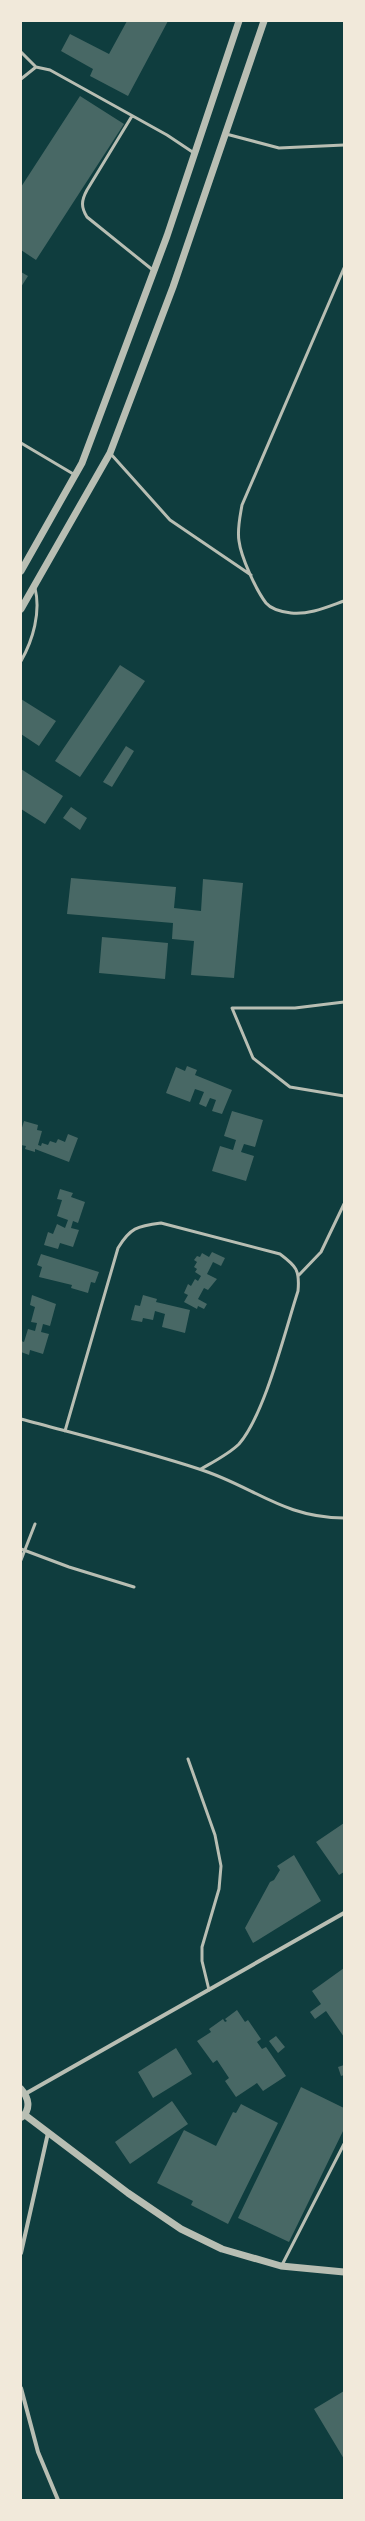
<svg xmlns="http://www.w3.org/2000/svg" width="365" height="2521" font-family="Literata,serif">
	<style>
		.building { fill: #486865 }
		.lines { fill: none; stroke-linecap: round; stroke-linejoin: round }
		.service { stroke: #b8beb3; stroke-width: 3 }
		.minor { stroke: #b8beb3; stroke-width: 4 }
		.tertiary { stroke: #b8beb3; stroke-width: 7 }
	</style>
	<rect width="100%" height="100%" fill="#0f3d3e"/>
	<path class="building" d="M127,21H168L128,96L90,76L93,69L61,51L70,34L109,54Z
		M80,96L124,124L36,260L21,250V187Z
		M21,272L28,276L21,287Z
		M120,665L145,681L80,777L55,761Z
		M21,699L56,721L39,746L21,734Z
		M126,746L134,751L112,787L103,782Z
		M21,769L63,796L45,824L21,809Z
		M71,807L87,818L80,830L63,818Z
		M71,878L176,887L174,908L201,911L203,879L243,883L234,978L191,975L194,941L172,939L173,923L67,914Z
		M102,937L168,943L165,979L99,973Z
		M187,1066L197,1070L195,1075L232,1090L222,1114L212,1111L216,1100L210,1098L206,1107L199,1104L204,1092L195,1089L190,1102L166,1093L176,1067L185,1071Z
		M232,1111L263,1120L255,1147L244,1144L241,1152L254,1156L246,1181L212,1171L220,1146L233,1150L236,1140L224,1136Z
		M24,1121L38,1125L37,1130L42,1131L38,1145L41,1146L42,1143L48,1145L50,1141L56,1143L58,1139L65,1142L68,1134L78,1138L69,1162L35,1149V1152L25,1149L26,1146L21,1145V1131Z
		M60,1189L73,1193L71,1197L85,1202L78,1223L73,1221L71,1228L79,1230L73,1247L60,1243L58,1249L44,1245L48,1232L53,1234L57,1224L65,1228L68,1220L57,1216L62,1200L57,1199Z
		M212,1252L225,1258L221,1266L213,1262L207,1274L217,1279L208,1290L204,1288L198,1299L207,1304L204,1309L198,1306L197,1309L184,1302L188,1295L184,1293L188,1284L191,1286L195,1279L198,1281L201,1276L195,1272L197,1269L194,1267L197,1262L194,1260L197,1256L200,1257L202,1253L209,1257Z
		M41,1254L99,1272L95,1283L91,1282L88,1293L71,1288L72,1285L39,1277L42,1267L37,1265Z
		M32,1295L56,1304L50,1326L43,1324L41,1332L49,1334L43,1354L30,1350L29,1355L21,1352V1341L24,1342L28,1329L35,1331L37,1323L31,1322L35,1307L30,1305Z
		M143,1295L157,1299L156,1302L190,1310L185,1333L162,1327L165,1314L155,1311L153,1320L143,1318L142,1322L131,1320L135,1305L140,1306Z
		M344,1823V1872L339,1875L316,1842Z
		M294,1855L321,1901L253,1943L245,1928L270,1882L274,1880L280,1870L277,1866Z
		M344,1968V2037L326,2011L315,2019L310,2012L321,2004L312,1991Z
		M237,2010L245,2022L248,2020L261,2039L257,2042L262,2049L266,2047L286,2076L263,2091L257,2083L236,2097L225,2081L229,2078L217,2060L213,2063L197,2041L211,2032L209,2029L223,2019L225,2022L227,2021L225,2019Z
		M276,2036L285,2047L278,2053L269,2041Z
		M176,2048L192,2074L153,2098L138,2072Z
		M344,2065V2075L341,2076L338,2067Z
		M301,2087L344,2108V2129L289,2242L238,2218Z
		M172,2101L188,2124L130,2164L115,2142Z
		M241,2104L278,2123L228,2224L191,2205L193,2201L157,2183L184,2130L216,2146L233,2112L236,2113Z
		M344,2391V2459L314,2409Z"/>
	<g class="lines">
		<path class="service" d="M21,52L36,67
			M21,79L36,67L50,70L167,135L194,153
			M132,116L87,190C81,201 81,207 87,217L154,271
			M226,134L279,148L344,145
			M344,268L242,505C240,517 237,529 239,541C241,557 256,590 266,603C271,609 283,612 291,613C309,615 327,607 344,601
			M21,443L75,475
			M110,453L170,520L251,575
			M21,661C33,640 41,612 35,588
			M344,1002L295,1008H232L253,1058L290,1087L344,1096
			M299,1275L321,1252L344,1204
			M21,1419C80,1435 141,1450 199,1469C253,1486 283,1518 344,1518
			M65,1431L118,1248C130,1228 137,1226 161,1223L280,1254C296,1266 300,1270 298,1291C285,1331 265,1414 239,1444C229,1454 213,1462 201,1469
			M21,1549L69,1567L134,1587
			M21,1560L35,1524
			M188,1759L215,1835L221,1866L219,1889L202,1947V1961L209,1990
			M282,2265L344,2144"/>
		<path class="minor" d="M25,2094L344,1913
			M21,2253L48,2133
			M21,2388L38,2452L58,2500"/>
		<path class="tertiary" d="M21,571L82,463L167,236L239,21
			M21,609L110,453L173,287L264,21
			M21,2089C29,2098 31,2109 22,2117
			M25,2115L128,2193L181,2229L222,2249L281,2266L344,2272"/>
	</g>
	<rect width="365" height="2521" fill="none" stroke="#f1e9da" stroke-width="44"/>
</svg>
